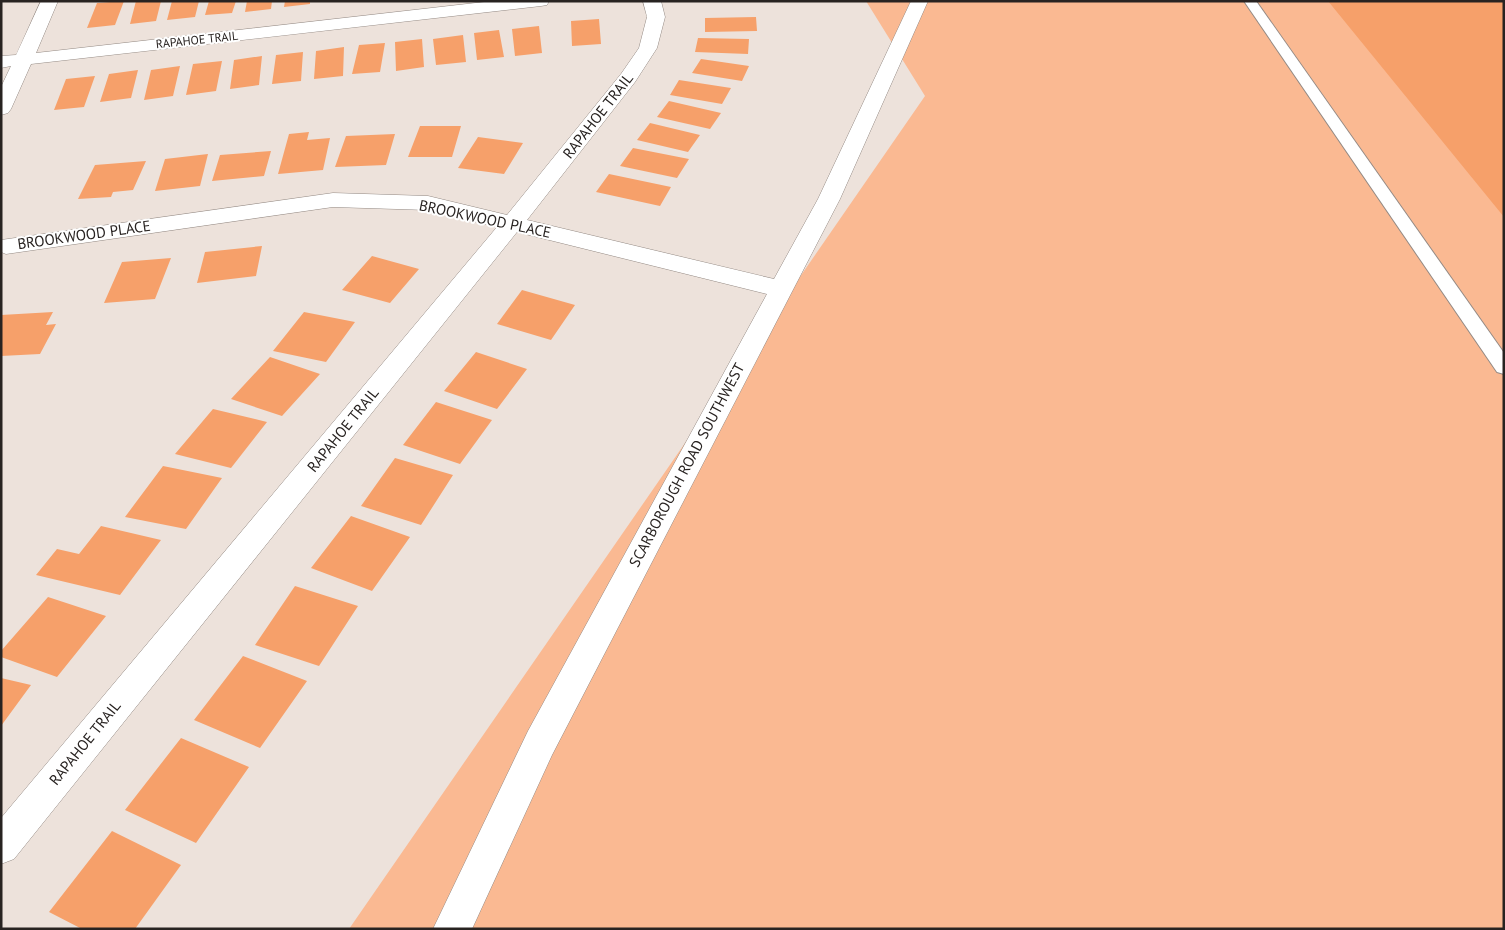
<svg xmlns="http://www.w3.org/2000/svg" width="1505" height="930" font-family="'PT Sans',sans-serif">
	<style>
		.green { fill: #fab992 }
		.building { fill: #f6a06a }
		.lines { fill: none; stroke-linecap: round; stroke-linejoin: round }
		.lane-casing { stroke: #948a84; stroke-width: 2 }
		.street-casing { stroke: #948a84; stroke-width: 1 }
		.lane { fill: #fff; fill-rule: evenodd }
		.street { fill: #fff; fill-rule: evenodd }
		.labels { text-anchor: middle; stroke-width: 4; stroke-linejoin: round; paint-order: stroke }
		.far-street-label { font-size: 12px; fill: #282321; stroke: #fff }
		.street-label { font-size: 15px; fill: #282321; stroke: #fff }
	</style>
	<rect width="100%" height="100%" fill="#ede2db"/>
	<path class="green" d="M866,1H1504V929H349L925,96Z"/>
	<path class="building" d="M124,1L115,25L87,28L97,3Z
		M136,1H161L156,21L130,24Z
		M172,1H199L195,17L167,20Z
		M209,1H236L232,13L205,15Z
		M247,1H272L271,9L245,12Z
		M285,1H310V4L284,7Z
		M1328,1H1504V217Z
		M756,17L757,31L705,32V18Z
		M599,19L601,44L572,46L571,21Z
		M539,26L542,53L515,56L512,29Z
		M499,30L504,57L477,60L474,33Z
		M463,35L466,62L436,65L433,39Z
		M698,38L749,39L748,54L695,52Z
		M422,39L424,67L396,71L395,42Z
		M385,43L380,72L352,74L359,45Z
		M344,47L343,76L314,79L316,51Z
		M303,52L301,81L272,84L276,55Z
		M262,56L259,85L230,89L234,60Z
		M701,59L749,66L742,81L692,73Z
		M222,61L216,91L186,95L193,64Z
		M180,66L173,96L144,100L151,70Z
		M138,70L131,98L100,102L109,74Z
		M95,76L84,107L54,110L66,79Z
		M679,80L731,88L722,104L670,95Z
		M669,101L721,113L710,129L657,117Z
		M650,123L700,135L688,152L637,140Z
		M420,126H461L452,157H408Z
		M309,132L307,140L330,138L323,170L278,174L289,134Z
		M395,134L386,165L335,167L346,136Z
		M478,137L523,143L504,174L458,168Z
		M633,148L689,159L677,178L620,166Z
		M271,151L264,176L212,181L220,155Z
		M208,154L200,186L155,191L165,159Z
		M146,161L133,190L113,192L111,197L78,199L95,165Z
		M609,174L671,187L660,206L596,192Z
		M262,246L256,276L197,283L205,252Z
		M372,256L419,269L390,303L342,290Z
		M171,258L155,299L104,303L122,262Z
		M522,290L575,305L551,340L497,324Z
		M53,312L46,325L56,324L40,354L1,356V315Z
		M304,312L355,322L326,362L273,351Z
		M476,352L527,369L497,409L444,391Z
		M270,357L320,374L282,416L231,399Z
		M436,402L492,420L460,464L403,445Z
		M213,409L267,422L231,468L175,454Z
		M395,458L453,475L421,525L361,506Z
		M163,466L222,478L186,529L125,517Z
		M351,516L410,537L372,591L311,568Z
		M101,526L161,540L120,595L36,575L57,549L79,554Z
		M295,586L358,606L319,666L255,645Z
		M48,597L106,616L57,677L1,657V651Z
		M243,656L307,681L260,748L194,720Z
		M1,678L31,685L1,726Z
		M181,738L249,767L196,843L125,810Z
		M112,831L181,865L135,929H82L49,912Z"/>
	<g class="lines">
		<g class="lane-casing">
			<path id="lane" d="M1244,1H1256L1504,353V374L1497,372Z"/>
		</g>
		<g class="street-casing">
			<path id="street" d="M41,1H58L36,53L493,1H549L547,5L541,6L31,64L11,109L8,113L1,115V87L11,66L1,68V56L16,55Z
				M643,1H661L665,17L657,48L635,82L527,220L774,279L818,199L911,1H928L840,199L552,755L472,929H433L528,731L767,294L517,232L14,859L1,864V818L497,227L428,210L333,207L6,254L1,252V240L333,193L428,196L507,215L621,74L639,48L647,17Z"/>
		</g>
		<use href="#lane" class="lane"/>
		<use href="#street" class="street"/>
	</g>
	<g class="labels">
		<g class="far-street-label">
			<text transform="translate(197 40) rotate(-6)" y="4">RAPAHOE TRAIL</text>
		</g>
		<g class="street-label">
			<text transform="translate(598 116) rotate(-52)" y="5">RAPAHOE TRAIL</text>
			<text transform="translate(485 219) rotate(12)" y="5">BROOKWOOD PLACE</text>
			<text transform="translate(84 235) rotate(-8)" y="5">BROOKWOOD PLACE</text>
			<text transform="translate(343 430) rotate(-51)" y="5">RAPAHOE TRAIL</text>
			<text transform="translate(687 465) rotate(-62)" y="5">SCARBOROUGH ROAD SOUTHWEST</text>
			<text transform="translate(85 743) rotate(-51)" y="5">RAPAHOE TRAIL</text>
		</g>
	</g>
	<rect width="1505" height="930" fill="none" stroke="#282321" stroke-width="5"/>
</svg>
